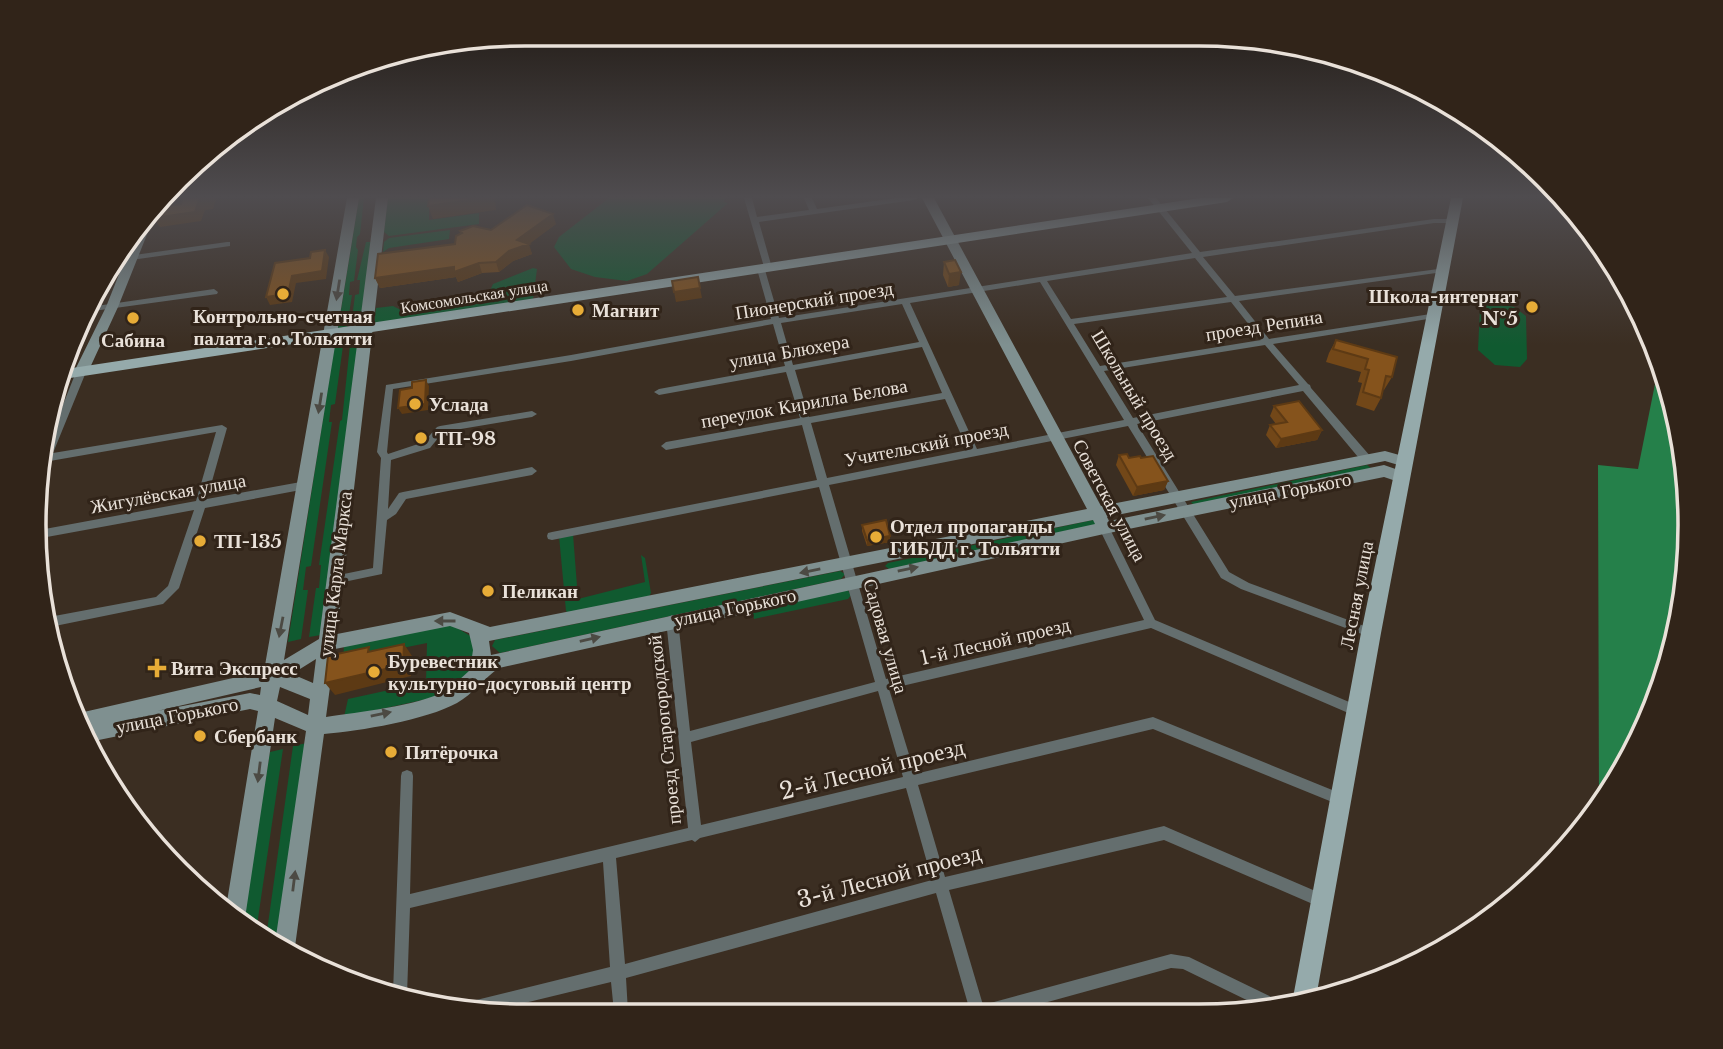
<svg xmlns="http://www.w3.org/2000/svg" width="1723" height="1049" font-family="'Libre Baskerville',serif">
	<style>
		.green { fill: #105a30 }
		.forest { fill: #25804a }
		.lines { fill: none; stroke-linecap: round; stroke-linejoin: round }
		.street { fill: #646e6e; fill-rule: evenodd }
		.secondary { fill: #7f9090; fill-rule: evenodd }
		.primary { fill: #95aaab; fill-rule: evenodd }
		.wall { fill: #724718 }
		.shaded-wall { fill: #5d3a14 }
		.building { fill: #85531c; stroke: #5d3a14; stroke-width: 2 }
		.oneway { fill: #4c4a43 }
		.poi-dot { fill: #e7ac37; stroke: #312419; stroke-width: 2.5 }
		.labels { text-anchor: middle; stroke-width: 6; stroke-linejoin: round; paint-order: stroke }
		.far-street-label { font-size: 16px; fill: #e9e1d9; stroke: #312419 }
		.poi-label { font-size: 19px; font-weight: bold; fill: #e9e1d9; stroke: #312419; text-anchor: start }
		.street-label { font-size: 19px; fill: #e9e1d9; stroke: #312419 }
		.near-street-label { font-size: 23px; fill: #e9e1d9; stroke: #312419 }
		.rim { fill: none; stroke: #e9e1d9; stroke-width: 3.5 }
	</style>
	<rect width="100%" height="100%" fill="#3b2e22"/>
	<path class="green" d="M359,198H364L360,234L357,237L356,247L358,250L354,281L350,282L349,295H352L347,327L338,328Z
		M388,198H434L429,208V220L479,213V224L389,236L384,232Z
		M609,198H726L723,202L728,203L647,274L627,281L595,277L571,269L554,247L559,237Z
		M450,230L449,239L389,248L383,252L384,242L389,238Z
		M366,242H371L360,325L351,326L355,295L359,294L360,280H357Z
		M533,268L537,269L533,299L374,324L376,308L393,306L399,309L488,295L493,284Z
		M1489,302L1514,307L1526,316L1527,359L1520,367L1495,365L1478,350L1480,308Z
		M360,343L321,635L309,637L316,588H319L321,565H319L340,421L342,420L350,345Z
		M343,346L335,404L331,405L329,422H332L311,566L306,567L303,590H308L301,639L288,642L334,348Z
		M1367,465L1372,469L1194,505L1191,502Z
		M1093,520L1098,524L889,569L885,566L888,563Z
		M573,534L578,599L645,582L641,555L645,558L651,593L648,598L568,613L566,611L559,536Z
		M840,571L845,574L841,579L500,653L492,646L495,640Z
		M847,589L851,595L848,599L754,619L752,608Z
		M443,625L454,626L472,637L476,660L464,680L441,696L344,717L348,699L426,682L427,643L343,660L344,645Z
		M307,743L279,945L266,938L293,746Z
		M283,749L256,932L242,924L270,752Z"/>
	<path class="forest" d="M1660,359L1685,460L1689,556L1673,651L1639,741L1599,807L1598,465L1638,469Z"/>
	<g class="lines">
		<path class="street" d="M744,198H752L757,217L809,210L804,198H812L817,209L896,198H918L914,200L759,222L772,268L771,270H765L779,318L1192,253L1148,198H1156L1200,252L1434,219H1454L1458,221L1454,223H1434L1203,257L1235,296L1446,268V272H1443L1239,301L1269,339L1437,313L1438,315L1434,318L1273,344L1308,384L1310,385L1311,388L1371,457L1372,460L1371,463H1363L1303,391L1137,424L1229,572L1249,583L1375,630L1377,633L1375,636L1371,638L1367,636L1241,589L1221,578L1128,426L829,485L886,679L1144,620L1099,528L1100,525H1108L1155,620L1361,707L1363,711L1361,715L1357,717L1353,715L1151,628L889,689L915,774L1153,717L1347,796L1349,800L1347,804L1342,806L1153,729L918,785L945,877L1164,826L1327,896L1329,901L1327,906L1322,908L1164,840L949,890L983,1005L1171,954L1189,957L1280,1001L1282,1005L1263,1008L1183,969L1171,968L1004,1014H969L970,1011L936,893L626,978L628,1012H614L611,982L488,1012H461L453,1010L455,1006L460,1004L610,967L603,862L410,908L407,995V997L393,993L401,776L402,772L407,770L412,772L413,776L410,894L688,828L666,620L668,617L672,615L676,617L678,620L690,731L875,682L819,487L552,540L548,539L547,536L548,533L552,532L817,480L802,425L666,450L661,446L666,442L800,418L786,372L659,395L654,392L659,389L785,366L773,324L571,361L393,389L387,452L388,454L424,442L437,427L440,426L532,411L537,414L532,417L443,432L430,448L391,460L388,509L399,493L403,492L532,467L537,471L532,475L406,499L396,514L387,520L382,574L334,584L330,583L328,580L330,577L334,576L373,568L381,458L377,452L386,385L571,355L771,319L757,269L758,267H764ZM1195,258L1227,297L1071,319L1047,281ZM1040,282L1124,420L977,449L910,303ZM1231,302L1261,340L1100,366L1074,324ZM902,304L919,342L793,365L781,323ZM1265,345L1299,385L1133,418L1104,371ZM922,347L942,393L809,417L795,370ZM945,399L968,450L827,478L811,423ZM878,691L903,777L701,825L691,742ZM906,788L932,880L625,964L616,858L692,840L695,842L700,838Z
			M227,242H230V246L110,263L113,258Z
			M214,289L218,292L217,294L86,312L89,307Z
			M81,369L86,372L53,453L222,425L227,428L207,499L306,481L311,485L306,489L205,508L179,588L163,604L50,627L49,617L156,597L168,586L194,510L36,539L34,531L196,501L216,432L50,461L46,472L42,473L46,447L76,372Z"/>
		<path class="secondary" d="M347,198H359L284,660L319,639L376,198H388L337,634L450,612L490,627L1087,509L922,198H934L1101,506L1385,451L1410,458L1412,462L1405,467L1385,461L1107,517L1109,521L1384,465L1407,473L1410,477L1402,483L1384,477L1104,534L499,668C484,678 473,694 457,703C426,720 360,731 324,734L294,954L275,943L306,731L275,718L244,925L225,914L258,711L250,709L89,742L75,714L264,671ZM1093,520L1095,524L491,655L489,641ZM450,626L469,633L473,650L470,670C462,677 454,685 445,691C418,706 358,712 326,717L335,649ZM316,659L313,683L292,674ZM261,687L260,695L250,693L157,711ZM280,687L310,699L308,715L277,701Z
			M152,215L154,217L118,307L88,372L86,375H76L74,372L106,307L137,229Z"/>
		<path class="primary" d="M1200,198H1233L1227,202L57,380L59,370Z
			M1451,198H1463L1381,633L1316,998L1292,1003L1361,633Z"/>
	</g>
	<path class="wall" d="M556,224L528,244L532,254L513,261L499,272L482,273L458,282L456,277L380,288L375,278L455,244L461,234L460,231L491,230Z
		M944,262L959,285L948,287L943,275Z
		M1336,340L1397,357L1392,377L1384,390H1383L1381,398L1374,411L1356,405L1362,383L1358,382L1361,372L1326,362L1329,353Z
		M1274,406L1322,430L1317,440L1276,448L1266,435L1270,425L1276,424L1270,416Z
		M1119,455L1129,458H1141L1168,481L1164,490L1133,496L1116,465Z
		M862,525L890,542L867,546L862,531Z"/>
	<path class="shaded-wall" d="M208,198H215L216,200L213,209L205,210L201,221L160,227L153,218L199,200Z
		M484,198H495L496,210L433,219L428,206Z
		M553,214L556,224L528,245L529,244L532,254L513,261L499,272L496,262L517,240Z
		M325,250L329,257L326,279L296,283L292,302L270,305L266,297Z
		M479,263L482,273L458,282L456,277L380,288L375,278Z
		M961,272L959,285L948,287L949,274Z
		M700,288L702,298L676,302L674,292Z
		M426,380L429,386L428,410L402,414L398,408Z
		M1322,430L1317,440L1276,448L1281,439Z
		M1168,481L1164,490L1133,496L1137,487Z
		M890,536V542L867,546V540Z
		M404,644L412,656L411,676L335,695L325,683Z"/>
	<path class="building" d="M183,198H208L199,200L195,212L153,218L158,207L181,204Z
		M429,198H484L428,206Z
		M527,205L553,214L517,240L529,244L509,251L496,262L479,263L454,272V267L375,278L378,254L455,244L456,236L462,233L460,231L473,226L491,230Z
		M325,250L322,271L292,276L288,294L266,297L275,263L310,258L311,252Z
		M955,260L961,272L949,274L944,262Z
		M698,277L700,288L674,292L672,281Z
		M1336,340L1397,357L1392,377L1386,376L1381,398L1363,392L1369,370L1365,369L1368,359L1333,349Z
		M426,380L425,404L398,408L400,390L412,388V382Z
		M1299,401L1322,430L1281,439L1270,425L1287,422L1274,406Z
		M1127,454L1129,458L1140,456L1141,458L1153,456L1168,481L1137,487L1119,455Z
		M886,520L890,536L867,540L862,525Z
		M404,644L403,665L325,683L328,656L369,647L368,652Z"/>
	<defs><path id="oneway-solid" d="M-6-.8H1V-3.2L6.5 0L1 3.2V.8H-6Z" transform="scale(1.75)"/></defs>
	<g class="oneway">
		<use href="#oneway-solid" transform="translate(338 290) rotate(99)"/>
		<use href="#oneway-solid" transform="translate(320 403) rotate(99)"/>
		<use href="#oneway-solid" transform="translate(1155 517) rotate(-12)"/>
		<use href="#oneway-solid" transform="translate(908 569) rotate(-12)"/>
		<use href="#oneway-solid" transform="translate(810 571) rotate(169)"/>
		<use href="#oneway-solid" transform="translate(445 621) rotate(180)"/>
		<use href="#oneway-solid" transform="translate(281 627) rotate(101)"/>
		<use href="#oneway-solid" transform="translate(590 639) rotate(-13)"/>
		<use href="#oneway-solid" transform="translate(381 714) rotate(-12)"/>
		<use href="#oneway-solid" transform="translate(259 772) rotate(97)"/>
		<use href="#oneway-solid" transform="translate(294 881) rotate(-83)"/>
	</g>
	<linearGradient id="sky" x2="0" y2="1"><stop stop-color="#201913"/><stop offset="0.57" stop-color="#4f4c4f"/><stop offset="1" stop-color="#4f4c4f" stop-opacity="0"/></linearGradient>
	<rect width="1723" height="345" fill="url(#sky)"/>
	<g class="poi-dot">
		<circle cx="283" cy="294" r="7"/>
		<circle cx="1532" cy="307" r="7"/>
		<circle cx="578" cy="310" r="7"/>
		<circle cx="133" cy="318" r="7"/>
		<circle cx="415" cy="404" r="7"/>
		<circle cx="421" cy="438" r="7"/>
		<circle cx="876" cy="537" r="7"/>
		<circle cx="200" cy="541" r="7"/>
		<circle cx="488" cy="591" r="7"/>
		<path d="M153.5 657.5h7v7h7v7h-7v7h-7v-7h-7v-7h7z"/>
		<circle cx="374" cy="672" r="7"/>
		<circle cx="200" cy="736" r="7"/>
		<circle cx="391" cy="752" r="7"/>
	</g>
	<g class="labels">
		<g class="far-street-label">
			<text transform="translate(474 296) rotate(-9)" y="6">Комсомольская улица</text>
		</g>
		<g class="poi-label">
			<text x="1518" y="303" text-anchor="end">Школа-интернат<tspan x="1518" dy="22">№5</tspan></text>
			<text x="592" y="317">Магнит</text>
			<text x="283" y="323" text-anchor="middle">Контрольно-счетная<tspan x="283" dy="22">палата г.о. Тольятти</tspan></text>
			<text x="133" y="347" text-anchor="middle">Сабина</text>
			<text x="429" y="411">Услада</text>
			<text x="435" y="445">ТП-98</text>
			<text x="890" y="533">Отдел пропаганды<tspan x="890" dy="22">ГИБДД г. Тольятти</tspan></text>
			<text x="214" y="548">ТП-135</text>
			<text x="502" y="598">Пеликан</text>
			<text x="388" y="668">Буревестник<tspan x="388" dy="22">культурно-досуговый центр</tspan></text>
			<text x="171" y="675">Вита Экспресс</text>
			<text x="214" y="743">Сбербанк</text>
			<text x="405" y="759">Пятёрочка</text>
		</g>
		<g class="street-label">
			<text transform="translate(814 300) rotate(-9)" y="7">Пионерский проезд</text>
			<text transform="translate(1264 325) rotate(-9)" y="7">проезд Репина</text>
			<text transform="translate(789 351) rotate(-10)" y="7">улица Блюхера</text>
			<text transform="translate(1135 395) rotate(59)" y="7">Школьный проезд</text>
			<text transform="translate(804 403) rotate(-10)" y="7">переулок Кирилла Белова</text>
			<text transform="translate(926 444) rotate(-11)" y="7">Учительский проезд</text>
			<text transform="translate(1290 490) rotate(-11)" y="7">улица Горького</text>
			<text transform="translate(168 493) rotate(-10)" y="7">Жигулёвская улица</text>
			<text transform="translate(1110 500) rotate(62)" y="7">Советская улица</text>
			<text transform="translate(335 574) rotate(-83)" y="7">улица Карла Маркса</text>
			<text transform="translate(1356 595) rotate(-79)" y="7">Лесная улица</text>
			<text transform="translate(735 607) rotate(-12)" y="7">улица Горького</text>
			<text transform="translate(886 636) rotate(74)" y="7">Садовая улица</text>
			<text transform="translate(995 641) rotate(-13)" y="7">1-й Лесной проезд</text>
			<text transform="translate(177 715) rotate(-11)" y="7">улица Горького</text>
			<text transform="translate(664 730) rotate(-96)" y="7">проезд Старогородской</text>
		</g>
		<g class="near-street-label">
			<text transform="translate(872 769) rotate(-14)" y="8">2-й Лесной проезд</text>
			<text transform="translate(889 876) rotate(-15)" y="8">3-й Лесной проезд</text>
		</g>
	</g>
	<path d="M0 0H1723V1049H0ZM525 46H1199A479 479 0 0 1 1678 525V525A479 479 0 0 1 1199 1004H525A479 479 0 0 1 46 525V525A479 479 0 0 1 525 46Z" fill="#312419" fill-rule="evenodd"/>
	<path class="rim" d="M525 46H1199A479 479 0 0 1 1678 525V525A479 479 0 0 1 1199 1004H525A479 479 0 0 1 46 525V525A479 479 0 0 1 525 46Z"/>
</svg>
